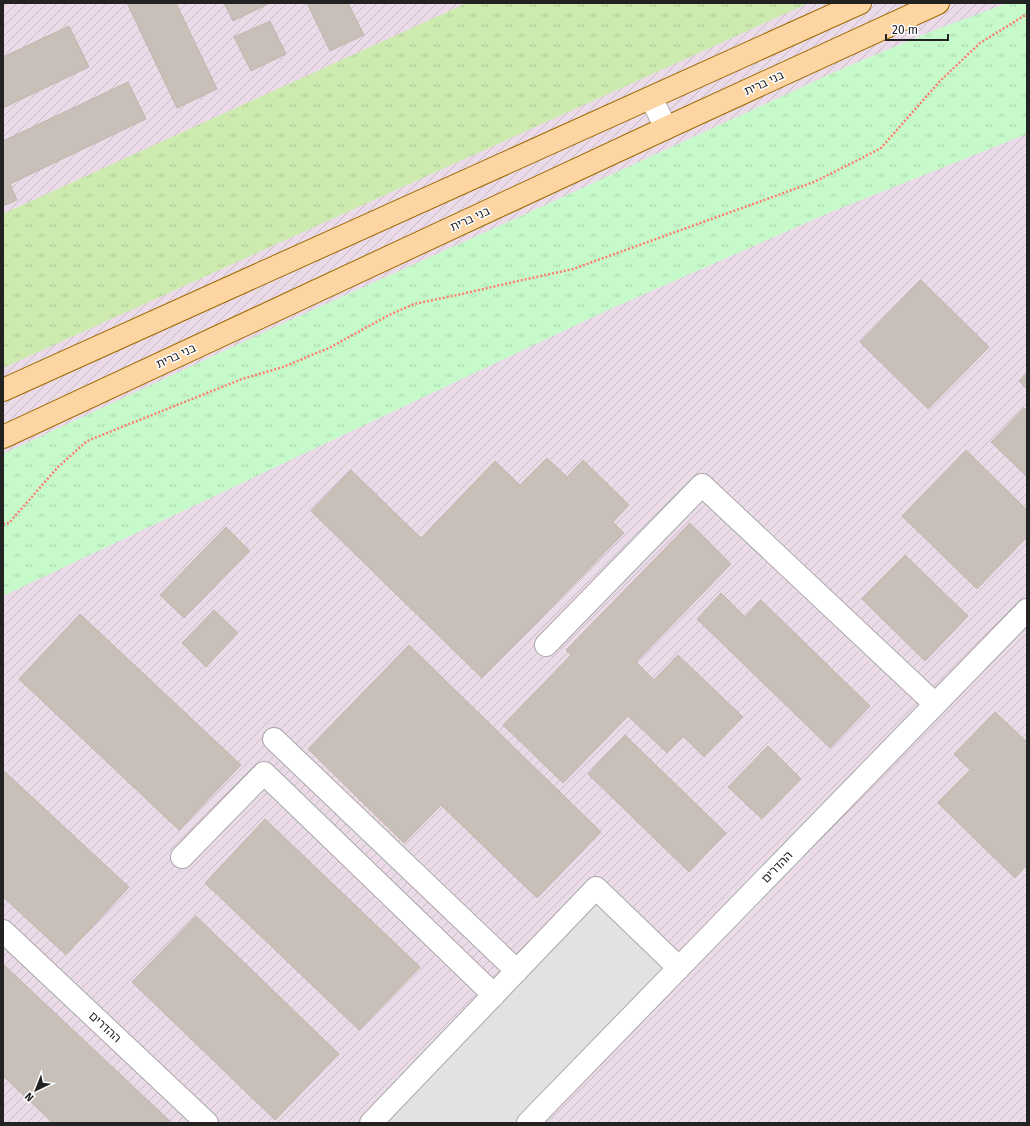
<svg xmlns="http://www.w3.org/2000/svg" width="1030" height="1126" font-family="'Fira Sans','Noto Sans Hebrew',sans-serif">
	<style>
		.industrial { fill: url(#industrial-furrows) }
		.grass { fill: url(#grass-tufts) }
		.park { fill: url(#park-tufts) }
		.parking { fill: #e2e2e2 }
		.building { fill: #c7bfb8; stroke: #c4b6ab }
		.lines { fill: none; stroke-linecap: round; stroke-linejoin: round }
		.minor-casing { stroke: #a9a9a9; stroke-width: 24 }
		.major-casing { stroke: #a06a00; stroke-width: 24 }
		.path { stroke: #fb7e71; stroke-width: 2.5; stroke-dasharray: 2 2; stroke-linecap: butt }
		.minor { stroke: #fff; stroke-width: 22 }
		.major { stroke: #fdd5a3; stroke-width: 22 }
		.labels { text-anchor: middle; stroke-width: 3; stroke-linejoin: round; paint-order: stroke }
		.street-label { font-size: 12px; fill: #222; stroke: #fff }
	</style>
	<defs>
		<pattern id="industrial-furrows" width="10" height="10" patternUnits="userSpaceOnUse"><rect width="10" height="10" fill="#ebdbe8"/><path d="M-1 1l2-2M0 10L10 0M9 11l2-2" fill="none" stroke="#c9bcc7"/></pattern>
		<pattern id="grass-tufts" width="24" height="20" patternUnits="userSpaceOnUse"><rect width="24" height="20" fill="#cdebaf"/><path d="M3 7l-1-3M5 7V3M7 7l1-3M15 17l-1-3M17 17v-4M19 17l1-3" fill="none" stroke="#b0c996"/></pattern>
		<pattern id="park-tufts" width="24" height="20" patternUnits="userSpaceOnUse"><rect width="24" height="20" fill="#c7facb"/><path d="M3 7l-1-3M5 7V3M7 7l1-3M15 17l-1-3M17 17v-4M19 17l1-3" fill="none" stroke="#abd6ae"/></pattern>
	</defs>
	<rect width="100%" height="100%" fill="#f2efe9"/>
	<path class="industrial" d="M3,3H1027V1123H3Z"/>
	<path class="grass" d="M467,3H809L3,368V215L7,212Z"/>
	<path class="park" d="M1008,3H1027V134L831,212L606,311L3,596V454L286,322L528,213L837,71L932,31Z"/>
	<path class="parking" d="M596,888L679,968L528,1123H371Z"/>
	<path class="building" d="M127,3H176L217,89L177,108Z
		M224,3H268V4L233,21Z
		M307,3H348L364,35L330,51Z
		M270,21L286,54L251,71L234,37Z
		M69,26L89,67L3,108V57Z
		M128,82L146,119L10,184L17,200L3,206V141Z
		M921,280L989,347L928,409L860,342Z
		M1027,372V389L1019,381Z
		M1024,408L1027,412V477L991,442Z
		M966,450L1027,510V537L977,589L902,516Z
		M547,458L567,477L583,460L629,505L613,522L624,533L482,678L311,511L351,470L421,538L495,461L520,485Z
		M690,523L731,564L636,662L654,680L678,655L743,717L704,757L683,736L667,753L628,716L563,783L503,725L571,655L566,650Z
		M226,527L250,551L184,618L160,595Z
		M905,555L968,616L925,661L862,599Z
		M721,593L745,617L761,600L870,706L830,748L697,619Z
		M214,610L238,633L206,667L182,643Z
		M80,614L241,765L179,830L19,679Z
		M409,645L601,832L537,898L441,805L404,843L308,749Z
		M995,712L1027,742V865L1015,878L938,803L970,770L954,754Z
		M625,735L726,833L689,872L588,774Z
		M768,746L801,779L762,819L728,787Z
		M3,770L129,887L66,955L3,897Z
		M265,819L420,967L359,1030L205,883Z
		M196,916L339,1054L275,1120L132,982Z
		M3,964L172,1123H53L3,1076Z"/>
	<g class="lines">
		<g class="minor-casing">
			<path id="minor" d="M651,98L666,128
				M546,645L702,485L935,704
				M274,739L517,971
				M182,857L264,773L494,995
				M3,931L207,1123
				M371,1123L596,888L679,968
				M528,1123L1027,610"/>
		</g>
		<g class="major-casing">
			<path id="major" d="M3,390L860,3
				M3,437L666,128L938,3"/>
		</g>
		<path class="path" d="M3,524L9,523L58,467L87,441L242,379L283,367L329,348L389,315L414,304L462,294L518,281L573,269L814,182L862,158L881,148L940,81L980,43L1027,14"/>
		<use href="#minor" class="minor"/>
		<use href="#major" class="major"/>
	</g>
	<g class="labels">
		<g class="street-label">
			<text transform="translate(764 83) rotate(-25)" y="4">בני ברית</text>
			<text transform="translate(470 219) rotate(-25)" y="4">בני ברית</text>
			<text transform="translate(176 356) rotate(-25)" y="4">בני ברית</text>
			<text transform="translate(777 867) rotate(-46)" y="4">ההדרים</text>
			<text transform="translate(105 1027) rotate(43)" y="4">ההדרים</text>
		</g>
	</g>
	<rect width="1030" height="1126" fill="none" stroke="#222222" stroke-width="8"/>
	<g transform="translate(36 1090) rotate(223)" stroke="#ffffff" stroke-width="3" paint-order="stroke">
	<path d="M0-3L7 15L0 10L-7 15Z" fill="#222222"/>
	<text y="-6" font-size="11" font-weight="bold" text-anchor="middle" fill="#222222">N</text>
	</g>
	<path d="M886 34v6h62v-6" fill="none" stroke="#222222" stroke-width="2"/>
	<text x="892" y="34" font-size="12" fill="#222222" stroke="#ffffff" stroke-width="3" paint-order="stroke">20 m</text>
</svg>
